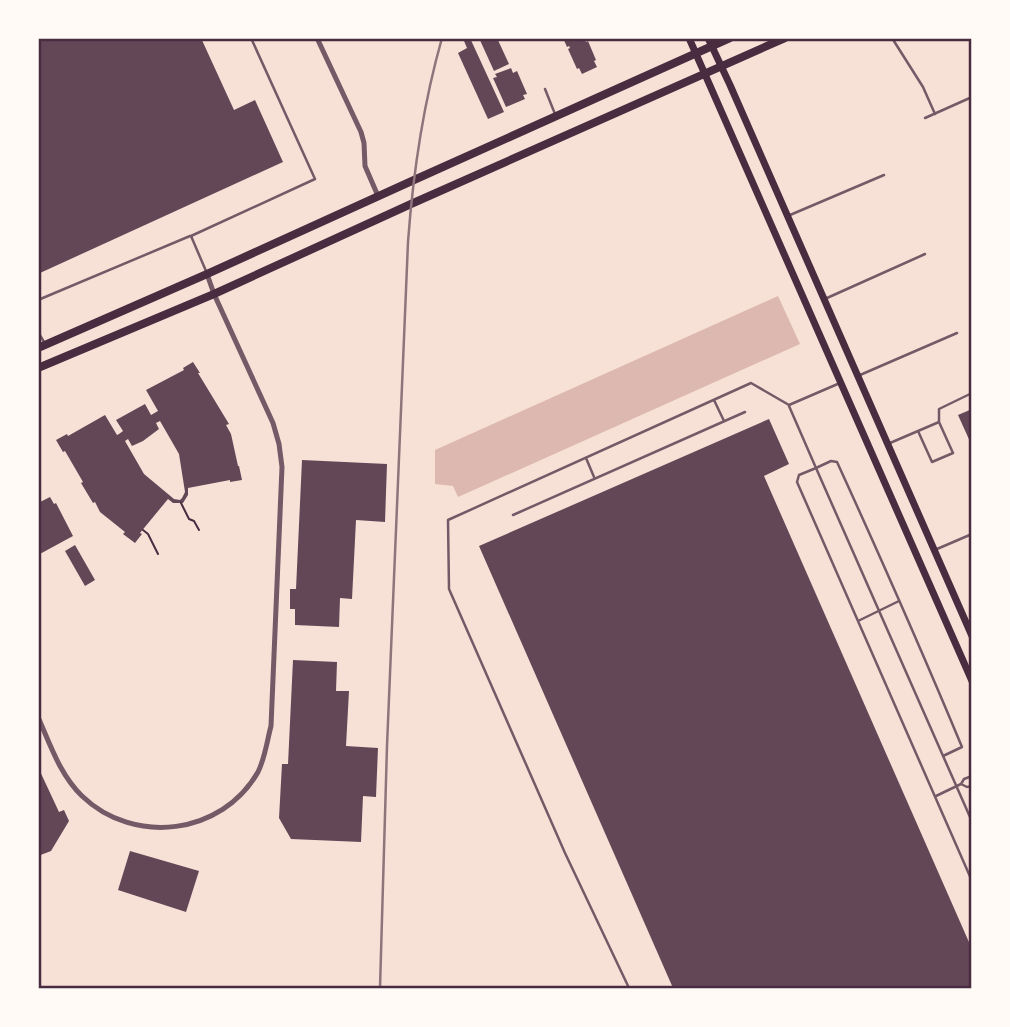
<svg xmlns="http://www.w3.org/2000/svg" width="1010" height="1027" font-family="Rubik,sans-serif">
	<style>
		.water { fill: #dcb8b0 }
		.building { fill: #644757; fill-rule: evenodd }
		.lines { fill: none; stroke-linecap: round; stroke-linejoin: round }
		.path { stroke: #4a2c40; stroke-width: 2 }
		.service { stroke: #755966; stroke-width: 2.5 }
		.minor { stroke: #755966; stroke-width: 5 }
		.secondary { stroke: #4a2c40; stroke-width: 7 }
		.primary { stroke: #4a2c40; stroke-width: 8 }
		.rail { stroke: #8f747c; stroke-width: 2.5 }
		.neatline { fill: none; stroke: #4a2c40; stroke-width: 2.5 }
	</style>
	<rect width="100%" height="100%" fill="#f7e1d7"/>
	<path class="water" d="M778,296L800,344L458,497L453,486L435,484V450Z"/>
	<path class="building" d="M38,38H201L234,110L255,100L283,162L40,273L38,269Z
		M470,38L504,112L488,119L458,53L467,48L464,41Z
		M479,38H497L509,64L494,71Z
		M563,38H584L586,42L588,41L596,60L594,61L597,67L582,74L579,68L577,69L568,49L570,48L569,46L567,47Z
		M511,68L513,73L517,71L527,94L523,95L525,99L506,107L493,78L497,77L495,74Z
		M193,362L200,373H198L229,424L226,425L231,434L238,466H239L242,480L230,482V480L188,488V495L183,503H173L168,499L140,533L142,534L135,543L123,534L125,532L100,512L95,502L93,503L81,483L83,482L65,451L63,452L56,440L67,434L68,436L105,415L117,435L119,434L123,431L116,420L145,404L151,415L158,411L146,390L184,370L183,368ZM160,421L179,454L185,492L182,498L180,500L174,499L144,474L125,441L128,439L132,446L143,441L159,429L156,423Z
		M972,409V446L958,415Z
		M769,419L789,464L764,476L972,949V988H673L479,546Z
		M302,460L387,464L385,522L356,520L352,599L340,598L339,627L295,625V609H290V589H296Z
		M50,497L54,504L56,503L73,536L38,555V503Z
		M75,545L95,580L85,586L65,551Z
		M293,660L337,662L336,691H349L346,746L378,748L376,797L363,796L361,842L291,839L279,818L282,764H288Z
		M38,767L59,812L64,810L69,821L51,851L38,856Z
		M130,851L199,871L186,912L118,890Z"/>
	<g class="lines">
		<path class="path" d="M181,503L189,519L194,521L199,530
			M143,530L148,534L158,554"/>
		<path class="service" d="M892,38L923,87L935,114
			M545,89L555,114
			M925,118L972,97
			M790,215L884,175
			M206,271L191,236L315,179L251,38
			M827,298L925,254
			M38,300L190,236
			M38,332L44,342
			M860,375L957,333
			M714,400L724,421
			M789,406L816,468L799,475L797,482L972,881
			M918,431L932,462L953,453L939,422
			M890,443L939,422V409L972,393
			M586,458L594,477
			M513,515L745,412
			M937,549L972,534
			M858,621L899,601
			M943,756L962,747C922,651 880,556 837,462L831,461L816,468L970,817
			M961,784L967,787L972,786
			M936,796L961,784L964,779L972,776
			M629,988L565,853L449,589L448,520L751,383L789,405L840,383"/>
		<path class="minor" d="M317,38L361,132L364,143L365,166L378,196
			M38,717C50,744 60,775 82,796C134,846 222,835 258,772C265,758 267,741 271,726L282,467L279,444L273,423L214,294L207,274"/>
		<path class="secondary" d="M689,38L972,681
			M708,38L730,85L972,636"/>
		<path class="primary" d="M38,348L207,274L414,180L730,38
			M38,368L214,294L411,204L785,38"/>
		<path class="rail" d="M380,988L387,746L408,242C413,173 423,105 442,38"/>
	</g>
	<rect width="1010" height="1027" fill="none" stroke="#fffaf5" stroke-width="80"/>
	<rect x="40" y="40" width="930" height="947" class="neatline"/>
</svg>
